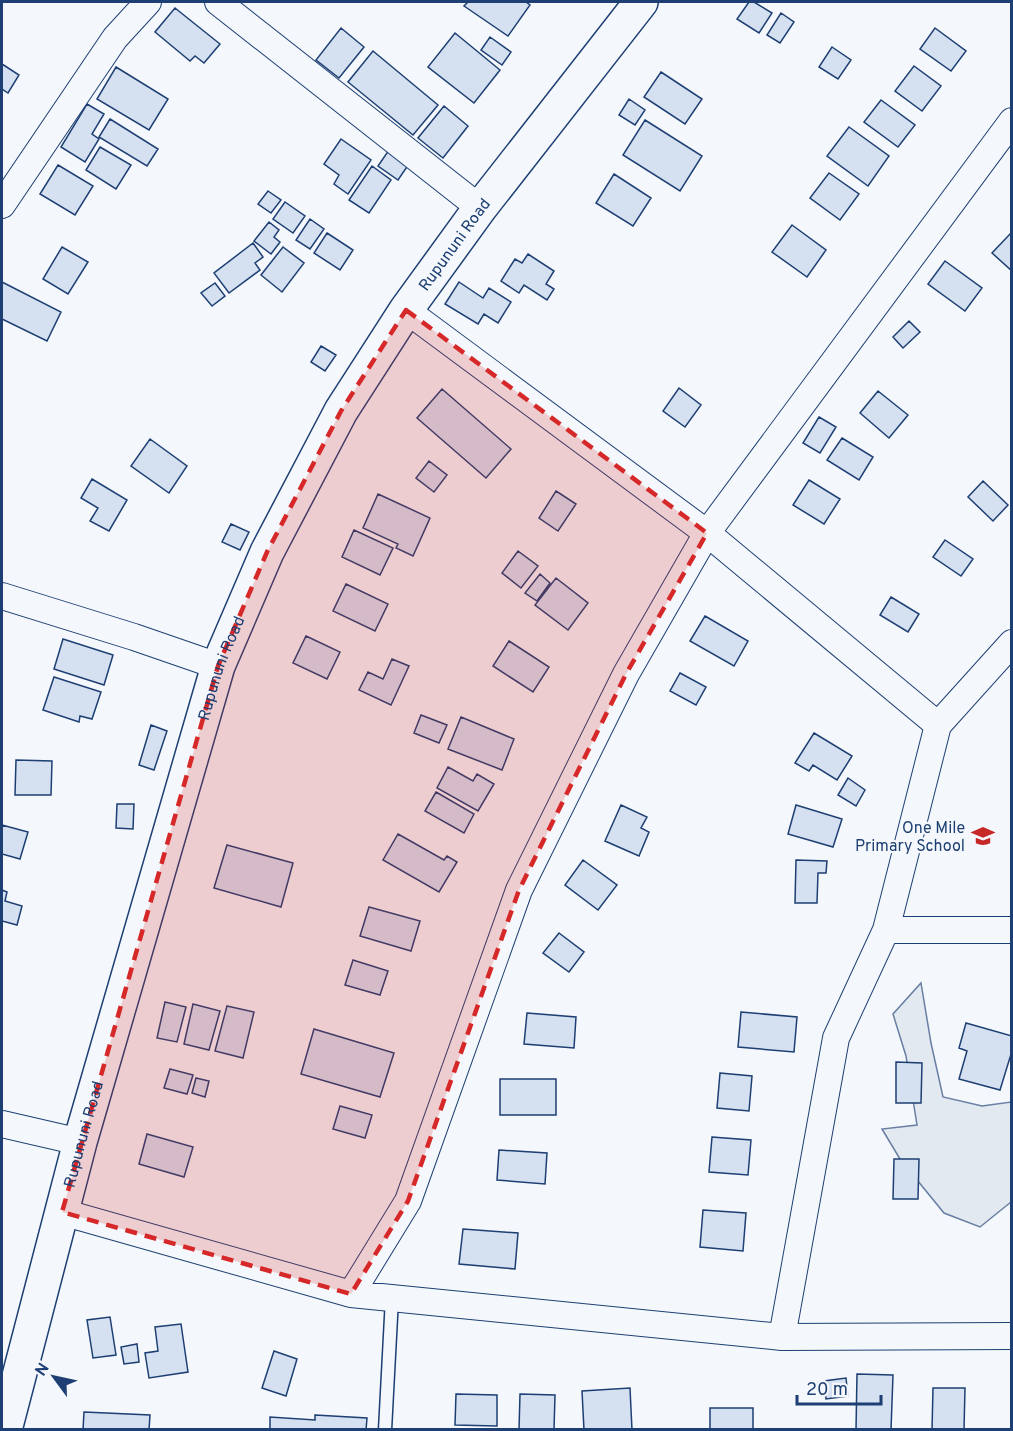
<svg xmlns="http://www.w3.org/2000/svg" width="1013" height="1431" font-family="Overpass,sans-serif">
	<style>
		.green { fill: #e3e9f0; stroke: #687fa3; stroke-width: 1.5 }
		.building { fill: #d5e0f0; stroke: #1d3f73; stroke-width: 1.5 }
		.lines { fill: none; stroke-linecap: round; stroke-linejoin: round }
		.service-casing { stroke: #1d3f73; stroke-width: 15 }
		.minor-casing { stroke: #1d3f73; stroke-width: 28 }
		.primary-casing { stroke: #1d3f73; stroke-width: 36 }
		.service { stroke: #f4f7fb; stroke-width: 12 }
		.minor { stroke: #f4f7fb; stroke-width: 26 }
		.primary { stroke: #f4f7fb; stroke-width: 33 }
		.marked { fill: #d62828; fill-opacity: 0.2; stroke: #d62828; stroke-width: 4.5; stroke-dasharray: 12 8; stroke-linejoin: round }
		.labels { text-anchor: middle; stroke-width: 4.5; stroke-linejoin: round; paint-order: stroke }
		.street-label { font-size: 16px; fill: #1d3f73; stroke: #f4f7fb }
		.poi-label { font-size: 16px; fill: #1d3f73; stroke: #f4f7fb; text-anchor: end }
	</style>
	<rect width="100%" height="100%" fill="#f4f7fb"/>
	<path class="green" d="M921,983L931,1043L943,1097L982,1106L1011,1102V1202L980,1227L944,1213L900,1159L882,1129L917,1125L906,1056L893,1014Z"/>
	<path class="building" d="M468,2H526L530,5L508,36L464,6Z
		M749,2H754L772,13L759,33L737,19Z
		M175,8L220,44L204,63L195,56L190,61L155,32Z
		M781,13L794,22L780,43L767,35Z
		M341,28L364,47L339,78L316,60Z
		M935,28L966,51L951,71L920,49Z
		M455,33L500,70L474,103L428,67Z
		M490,37L511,52L502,65L481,50Z
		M832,47L851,60L838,79L819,67Z
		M373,51L438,105L413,135L348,82Z
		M2,64L19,75L8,93L2,89Z
		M914,66L941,86L922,111L895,91Z
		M116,67L168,99L149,130L97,99Z
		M661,72L702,99L685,124L644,97Z
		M629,99L645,110L635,125L619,115Z
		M881,100L915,125L898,147L864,122Z
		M87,104L104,114L92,134L99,139L85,162L61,147Z
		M444,106L468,126L443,158L418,138Z
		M110,119L158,149L147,166L99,137Z
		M645,120L702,156L680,191L623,155Z
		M849,127L889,156L868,186L827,156Z
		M341,139L371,160L348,194L334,184L339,175L324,164Z
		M100,147L131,165L116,189L86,170Z
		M391,147L411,161L398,180L378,166Z
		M58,165L93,186L75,215L40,194Z
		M372,166L391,180L369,213L349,200Z
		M829,173L859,194L840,220L810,198Z
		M614,174L651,198L633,226L596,203Z
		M268,191L281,200L271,213L258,204Z
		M285,202L305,216L293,233L273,219Z
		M310,219L324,229L310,249L296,240Z
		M269,222L279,230L274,237L280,242L271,254L254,241Z
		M792,225L826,250L807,277L772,252Z
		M327,233L353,250L340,270L314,253Z
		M1010,234L1012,236V271L992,253Z
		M253,243L263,257L255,263L260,270L229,293L214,273Z
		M62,247L88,262L68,294L43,279Z
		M283,247L304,263L282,292L261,275Z
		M528,254L554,271L546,284L554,289L547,300L524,285L519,293L501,281L515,259L522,263Z
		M945,261L982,288L965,311L928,284Z
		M2,282L61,312L47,341L2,319Z
		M459,282L483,298L489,288L511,302L498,323L484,314L478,324L445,304Z
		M215,283L225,296L212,306L201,293Z
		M909,321L920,332L903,348L893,337Z
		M321,346L336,355L325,371L311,362Z
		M679,388L701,405L685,427L663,411Z
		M442,389L511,449L486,478L417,418Z
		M878,391L908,415L889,438L860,413Z
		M819,417L836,427L820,453L803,443Z
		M842,438L873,457L859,480L827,460Z
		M150,439L187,466L169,493L131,466Z
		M429,461L447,475L434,492L416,478Z
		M92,479L127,500L109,531L90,521L98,508L81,498Z
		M809,480L840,499L824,524L793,505Z
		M983,481L1008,505L993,521L968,497Z
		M556,491L576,504L558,531L539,518Z
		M378,494L430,518L413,556L396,548L398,544L363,528Z
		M231,524L249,532L240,550L222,542Z
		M354,530L393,548L380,575L342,557Z
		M945,540L973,559L961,576L933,557Z
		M518,551L538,566L521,588L502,573Z
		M540,574L550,583L537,601L525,593Z
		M556,578L588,603L568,630L535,605Z
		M346,584L388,604L375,631L333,611Z
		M891,597L919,614L908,632L880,615Z
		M705,616L748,641L734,666L690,641Z
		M306,636L340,652L327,679L293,663Z
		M63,639L113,655L104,685L54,669Z
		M509,641L549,667L533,692L493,666Z
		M392,659L409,666L391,705L359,690L368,672L383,679Z
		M680,673L706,687L696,705L670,691Z
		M54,677L101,692L92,719L80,716L79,722L43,710Z
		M421,715L447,725L439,743L414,733Z
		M461,717L514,739L502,770L448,749Z
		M151,725L167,731L154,770L139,765Z
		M814,733L852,756L837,780L813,765L809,771L795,763Z
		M16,760L52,761L51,795H15Z
		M448,767L473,781L477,774L494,784L478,811L437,788Z
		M848,778L865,790L856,806L838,795Z
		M436,792L474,814L464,833L425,811Z
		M117,804H134L133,829L116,828Z
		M621,805L647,817L641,828L649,832L639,856L605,841Z
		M796,805L842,819L833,847L788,834Z
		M2,825L28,832L20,859L2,854Z
		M398,834L444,860L447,856L457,862L439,892L383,860Z
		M227,845L293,863L281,907L214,888Z
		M583,860L617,885L598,910L565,885Z
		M796,860L827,861L826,873H818L817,903H795Z
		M2,890L7,892L5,901L22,906L17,925L2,921Z
		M369,907L420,921L411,951L360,936Z
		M559,933L584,952L569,972L543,953Z
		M353,960L388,971L380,995L345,985Z
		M165,1002L186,1007L177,1042L157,1038Z
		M193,1004L220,1011L209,1050L184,1044Z
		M227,1006L254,1012L243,1058L215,1051Z
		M741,1012L797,1017L794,1052L738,1047Z
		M527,1013L576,1017L574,1048L524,1044Z
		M966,1023L1012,1036V1051L1000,1090L959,1079L967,1051L959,1048Z
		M314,1029L394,1053L380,1097L301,1074Z
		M896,1062L922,1063L921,1103H896Z
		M170,1069L193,1075L187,1094L164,1088Z
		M720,1073L752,1076L749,1111L717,1108Z
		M196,1078L209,1081L205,1097L192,1093Z
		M500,1079H556V1115H500Z
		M340,1106L372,1115L365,1138L333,1129Z
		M147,1134L193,1147L184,1177L139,1164Z
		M712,1137L751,1140L748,1175L709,1172Z
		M499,1150L547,1153L545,1184L497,1180Z
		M894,1159H919L918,1199H893Z
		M703,1210L746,1213L743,1251L700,1247Z
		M463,1229L518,1233L515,1269L459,1264Z
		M110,1317L116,1355L93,1358L87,1320Z
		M181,1324L188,1372L149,1378L145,1353L158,1351L155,1327Z
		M137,1344L139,1362L124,1364L121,1347Z
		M274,1351L297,1359L286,1396L262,1388Z
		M857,1374L893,1375L891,1430H856Z
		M846,1378L848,1396L826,1399L824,1381Z
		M630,1388L632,1430H584L582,1391Z
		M933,1388H965L964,1430H932Z
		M456,1394L497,1395V1426L455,1425Z
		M520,1394L555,1395L554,1430H519Z
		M710,1408H753V1430H710Z
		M84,1412L150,1415L149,1430H83Z
		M315,1415L367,1418L366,1430H270V1417L315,1420Z"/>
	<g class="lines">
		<g class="service-casing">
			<path id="service" d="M385,1430L392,1298"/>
		</g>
		<g class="minor-casing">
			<path id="minor" d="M218,2L480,208
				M2,205L115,38L148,2
				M406,310L707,533L938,725
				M2,596L134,637L218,666
				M886,930H1012
				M2,1124L80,1142
				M62,1212L351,1294L782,1337L1012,1336
				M351,1294L408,1201L519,890L626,674L707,533L1012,121
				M782,1337L836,1038L886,930L938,725L1012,643"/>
		</g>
		<g class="primary-casing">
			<g id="primary">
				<path id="s1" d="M5,1430L80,1142L218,666L267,552L341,411L406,310L480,208L641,2"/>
			</g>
		</g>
		<use href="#service" class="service"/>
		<use href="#minor" class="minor"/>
		<use href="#primary" class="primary"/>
	</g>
	<path class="marked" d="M406,310L707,533L626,674L519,890L408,1201L351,1294L62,1212L218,666L267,552L341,411Z"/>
	<defs>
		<g id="school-bare" transform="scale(1.8)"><path d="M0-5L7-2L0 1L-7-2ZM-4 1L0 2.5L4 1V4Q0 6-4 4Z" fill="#c62828" stroke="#f4f7fb" stroke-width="2.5" paint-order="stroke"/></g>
	</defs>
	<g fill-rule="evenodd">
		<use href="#school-bare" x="983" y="836"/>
	</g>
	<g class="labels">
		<g class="street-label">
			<text dy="6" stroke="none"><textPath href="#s1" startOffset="1278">Rupununi Road</textPath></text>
			<text dy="6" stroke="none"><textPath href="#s1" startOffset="792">Rupununi Road</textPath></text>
			<text dy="6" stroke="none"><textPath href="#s1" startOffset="306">Rupununi Road</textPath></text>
		</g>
		<g class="poi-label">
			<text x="965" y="833">One Mile<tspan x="965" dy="18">Primary School</tspan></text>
		</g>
	</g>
	<rect width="1013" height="1431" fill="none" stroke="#1d3f73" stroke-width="6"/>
	<g transform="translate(54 1377) rotate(303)" stroke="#f4f7fb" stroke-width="4.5" paint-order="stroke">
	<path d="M0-4.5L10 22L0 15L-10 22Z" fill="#1d3f73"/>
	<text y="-9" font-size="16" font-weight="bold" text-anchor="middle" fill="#1d3f73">N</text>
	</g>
	<path d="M797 1395v9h84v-9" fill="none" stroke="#1d3f73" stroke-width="3"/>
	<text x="806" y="1395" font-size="18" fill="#1d3f73" stroke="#f4f7fb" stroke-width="4.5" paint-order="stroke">20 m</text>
</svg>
